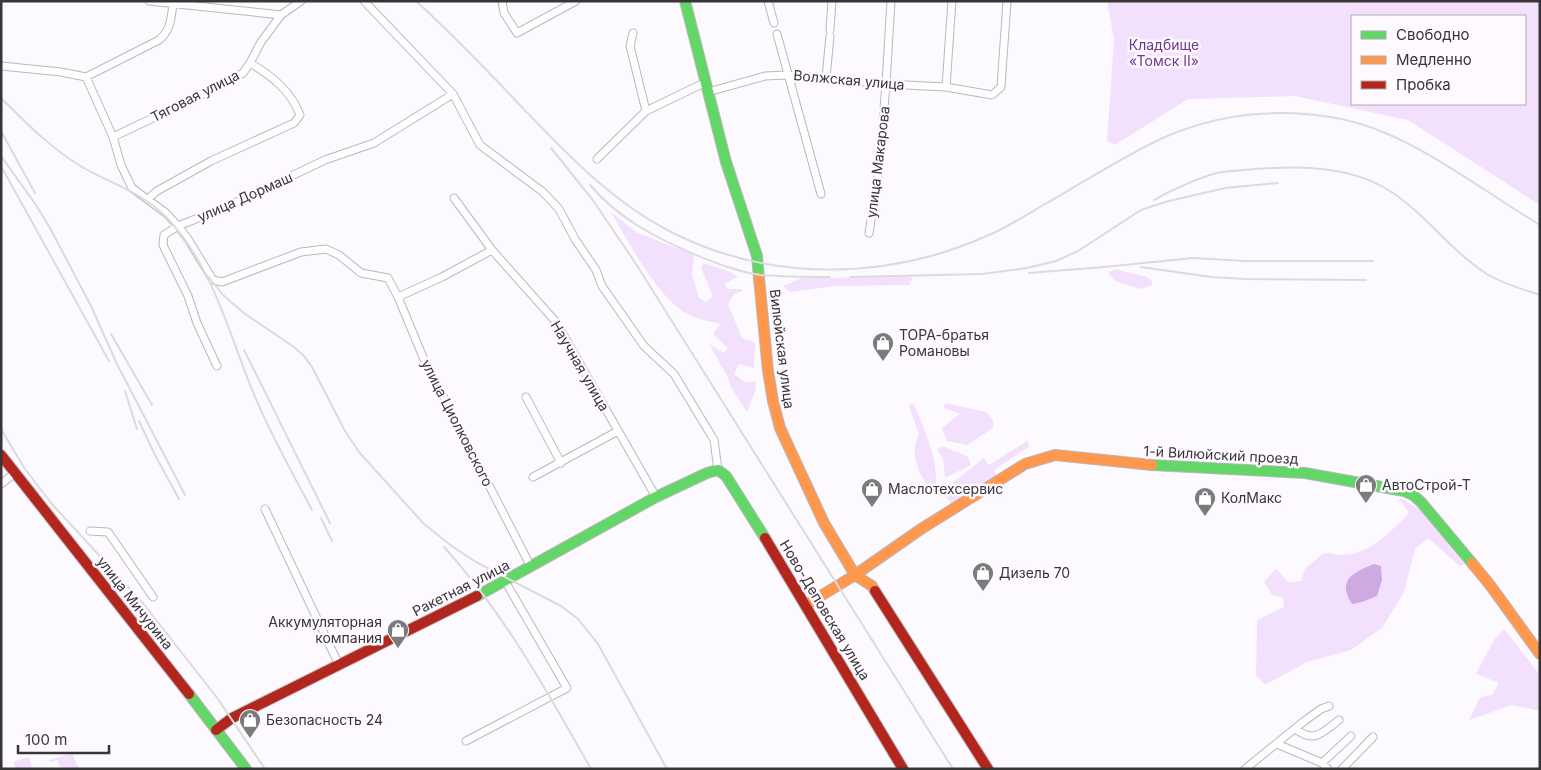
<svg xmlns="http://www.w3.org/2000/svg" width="1541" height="770" font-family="Inter,sans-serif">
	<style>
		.green { fill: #f2e0fd; fill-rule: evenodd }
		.water { fill: #ceaae2 }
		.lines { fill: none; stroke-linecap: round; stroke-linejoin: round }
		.street-casing { stroke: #bab8bb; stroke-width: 9 }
		.fast-casing { stroke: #bab8bb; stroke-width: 12 }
		.slow-casing { stroke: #bab8bb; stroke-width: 12 }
		.jam-casing { stroke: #bab8bb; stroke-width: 12 }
		.street { stroke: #fffeff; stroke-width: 7 }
		.fast { stroke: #63d668; stroke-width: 10 }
		.slow { stroke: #ff974d; stroke-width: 10 }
		.jam { stroke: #b3261e; stroke-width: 10 }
		.rail { stroke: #dbdbdb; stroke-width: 2 }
		.labels { text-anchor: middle; stroke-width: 5; stroke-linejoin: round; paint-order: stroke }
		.park-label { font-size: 14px; fill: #743492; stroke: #fdf9ff }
		.street-label { font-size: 14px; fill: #373538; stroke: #fdf9ff }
		.poi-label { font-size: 14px; fill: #373538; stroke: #fdf9ff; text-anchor: start }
	</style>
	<rect width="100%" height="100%" fill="#fcfafe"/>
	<path class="green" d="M1107,1H1540V205L1408,120L1295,96L1188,99L1115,145L1107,141L1114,40ZM1525,16V104H1352V16Z
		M610,211L636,232L694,255L692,274L699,298L706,302L713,296L701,268L703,263L731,272L737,277L725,284L727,289H741L743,291L734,294L728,304L742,338L755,343L754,368L739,364L734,374L745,382L756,381L755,392L747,412L732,389L727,376L709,344L724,353L728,348L713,334L720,324C710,321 699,320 690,315C659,302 628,240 610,211Z
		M1115,269L1147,277L1152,281V285L1141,289L1115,281L1108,273Z
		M908,277L913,278L909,285L835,286L790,292L783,286L802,278Z
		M945,403L986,412L993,420V428L967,445L947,441L942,428L960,414L944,408Z
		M914,404C925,432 942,465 934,496C922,478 907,456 919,435L909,405Z
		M1027,441L1030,446L994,470L997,477L951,503L942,491L984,458L989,465Z
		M942,446L967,456L971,465L945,478L943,458L937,450Z
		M1401,498L1422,511L1464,564L1460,566L1428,538L1415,549L1404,592L1382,628L1351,650L1307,662L1265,685L1256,675L1257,620L1284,607L1283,597L1272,595L1264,582L1276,569L1288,582L1301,581L1305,569L1324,553C1330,553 1337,555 1343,555C1371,554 1391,531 1409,513L1401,501L1396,502Z
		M1504,629L1540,675V711L1512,705L1469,720L1480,697L1492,695L1499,683L1476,674L1494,640Z
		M72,753L79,769H64L63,766L60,767L57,760L50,762L49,760Z
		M29,757L33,769H16L13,762Z"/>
	<path class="water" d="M1374,564L1381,566L1382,580L1377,596L1362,602L1352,604C1336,580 1354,572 1374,564Z"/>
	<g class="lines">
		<g class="street-casing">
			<path id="street" d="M149,1L281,15L301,1
				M364,1L453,94L480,145L543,192L559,209L575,239L596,270L602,286L644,346L674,374L714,440L718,470
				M502,1L504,13L517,33L576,1
				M768,1L774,23
				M830,30L832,1
				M633,33L630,46L646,111
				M777,34L821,194
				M1,66L61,72L86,77L159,40C171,30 171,18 173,4
				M86,77L113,137L121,165L132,188L166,213L178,226L188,239L213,280L222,282L301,252L326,249L339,255L361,273L388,278L398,297L423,357L531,567
				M826,78L830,36
				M946,87L952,1
				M708,92L765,76L787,75L886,84L946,87L992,95L1001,87L1007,1
				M113,137L222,85L243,73L250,63L261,42L281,15
				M597,159L646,111L706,82
				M454,198L492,250L556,322L656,497
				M148,199L157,191L211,161L294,123L300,115C291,91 272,76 250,63
				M869,233L879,169L886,84L891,1
				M398,297L442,277L492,250
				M217,366L197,323L188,296L163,245L164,235L178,226L226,207L325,160L374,143L453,94
				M526,397L561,463
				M533,477L618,431
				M1,484L15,473
				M265,509L339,665
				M90,531L108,532L153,597
				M1296,729C1314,744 1323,732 1339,720
				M466,741L567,688L505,581
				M1277,744L1322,763L1328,769
				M1322,763L1351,736
				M1245,769L1303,722L1321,709L1329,706
				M1342,769L1373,737"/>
		</g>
		<g class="fast-casing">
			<path id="fast" d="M685,1L726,162L757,256L759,278
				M1152,465L1305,473L1404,491L1413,495L1421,502L1472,563
				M477,596L656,497L707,473L718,470L726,476L765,538
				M189,694L246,769"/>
		</g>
		<g class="slow-casing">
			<path id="slow" d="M759,278L768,371L773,401L780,428L824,523L855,575L872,586L875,591
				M1472,563L1490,585L1540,654
				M806,605L855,575L921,529L1025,464L1055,455L1152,465"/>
		</g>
		<g class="jam-casing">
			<path id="jam" d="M1,455L189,694
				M765,538L903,769
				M875,591L988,769
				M216,730L232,718L477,596"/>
		</g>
		<use href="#street" class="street"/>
		<use href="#fast" class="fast"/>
		<use href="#slow" class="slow"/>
		<use href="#jam" class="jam"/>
		<path class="rail" d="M416,1C451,33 484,67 516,101C564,151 611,202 673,233C773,283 891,280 991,234C1010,226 1029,213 1047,203C1086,181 1125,155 1165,137C1220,113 1278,108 1336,118C1409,131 1476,187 1540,225
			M1,98C26,123 52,149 82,167C110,183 143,193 166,217C213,266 228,331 253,392C269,432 292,472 312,510
			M1,131L35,193
			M551,148L592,199L636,264L953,769
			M1,156L36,205L50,228L91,306L117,364L185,495
			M1,166L109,361
			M590,185C618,218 653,236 691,253C713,262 737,272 761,275C783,277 807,277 830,277
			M1154,200C1169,191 1201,177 1217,173C1225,171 1235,171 1244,170C1289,166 1344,164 1385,188C1424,211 1449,250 1487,274C1503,284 1522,289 1540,295
			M1141,267L1211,277L1246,279L1366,280
			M1029,273L1104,267L1193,258L1245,261H1373
			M207,275L223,295L245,314L294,347L304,356L312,367L345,431L359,452L424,524L453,547L476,562L561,606L578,619L598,644L667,769
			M850,277L982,274L1027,268L1056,261L1078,251L1141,210L1165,202L1225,188L1278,183
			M111,334L152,405
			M244,350L330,523
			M125,391L137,429
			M139,421L155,455L179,499
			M1,429L25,469L51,503L142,602L218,699L265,769
			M321,518L332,541
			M444,547C504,613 547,691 591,769"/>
	</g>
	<defs>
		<g id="shop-pin" transform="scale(1.125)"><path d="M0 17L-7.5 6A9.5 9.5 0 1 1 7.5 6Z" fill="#7c7a7d" stroke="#fdf9ff"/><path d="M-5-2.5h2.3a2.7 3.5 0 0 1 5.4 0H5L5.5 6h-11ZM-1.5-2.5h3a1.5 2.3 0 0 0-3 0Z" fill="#fff"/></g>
	</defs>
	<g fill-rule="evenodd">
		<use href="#shop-pin" x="883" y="343"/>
		<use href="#shop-pin" x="1366" y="485"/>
		<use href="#shop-pin" x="872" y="489"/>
		<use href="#shop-pin" x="1205" y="498"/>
		<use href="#shop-pin" x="983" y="573"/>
		<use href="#shop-pin" x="398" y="630"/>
		<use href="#shop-pin" x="250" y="720"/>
	</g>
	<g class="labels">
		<g class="park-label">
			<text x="1164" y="50">Кладбище<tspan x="1164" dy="16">«Томск II»</tspan></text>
		</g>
		<g class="street-label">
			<text transform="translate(849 80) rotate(5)" y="5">Волжская улица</text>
			<text transform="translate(195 96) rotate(-27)" y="5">Тяговая улица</text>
			<text transform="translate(878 162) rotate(-83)" y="5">улица Макарова</text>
			<text transform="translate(245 197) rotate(-24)" y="5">улица Дормаш</text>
			<text transform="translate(782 349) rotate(83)" y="5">Вилюйская улица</text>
			<text transform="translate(580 366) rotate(60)" y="5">Научная улица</text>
			<text transform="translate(457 423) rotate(63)" y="5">улица Циолковского</text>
			<text transform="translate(1221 455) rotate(3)" y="5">1-й Вилюйский проезд</text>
			<text transform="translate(461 588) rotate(-27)" y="5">Ракетная улица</text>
			<text transform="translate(135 603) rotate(52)" y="5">улица Мичурина</text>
			<text transform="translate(825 610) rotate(59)" y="5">Ново-Деповская улица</text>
		</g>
		<g class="poi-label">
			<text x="899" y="340">ТОРА-братья<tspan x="899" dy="16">Романовы</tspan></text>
			<text x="1382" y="490">АвтоСтрой-Т</text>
			<text x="888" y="494">Маслотехсервис</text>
			<text x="1221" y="503">КолМакс</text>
			<text x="999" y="578">Дизель 70</text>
			<text x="382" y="627" text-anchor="end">Аккумуляторная<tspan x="382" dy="16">компания</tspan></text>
			<text x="266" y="725">Безопасность 24</text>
		</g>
	</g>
	<rect width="1541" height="770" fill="none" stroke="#373538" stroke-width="5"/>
	<rect x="1351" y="15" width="175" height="90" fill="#fdf9ff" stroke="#aeabaf"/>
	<rect x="1361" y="31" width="25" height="8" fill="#63d668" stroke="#aeabaf"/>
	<text x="1396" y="40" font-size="15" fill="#373538">Свободно</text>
	<rect x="1361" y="56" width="25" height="8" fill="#ff974d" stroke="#aeabaf"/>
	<text x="1396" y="65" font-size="15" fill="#373538">Медленно</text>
	<rect x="1361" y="81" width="25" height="8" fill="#b3261e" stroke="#aeabaf"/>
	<text x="1396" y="90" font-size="15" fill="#373538">Пробка</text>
	<path d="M18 745v8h91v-8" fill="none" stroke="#373538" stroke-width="2.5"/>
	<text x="25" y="745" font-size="15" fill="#373538" stroke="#fdf9ff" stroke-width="4" paint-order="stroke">100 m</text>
</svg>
